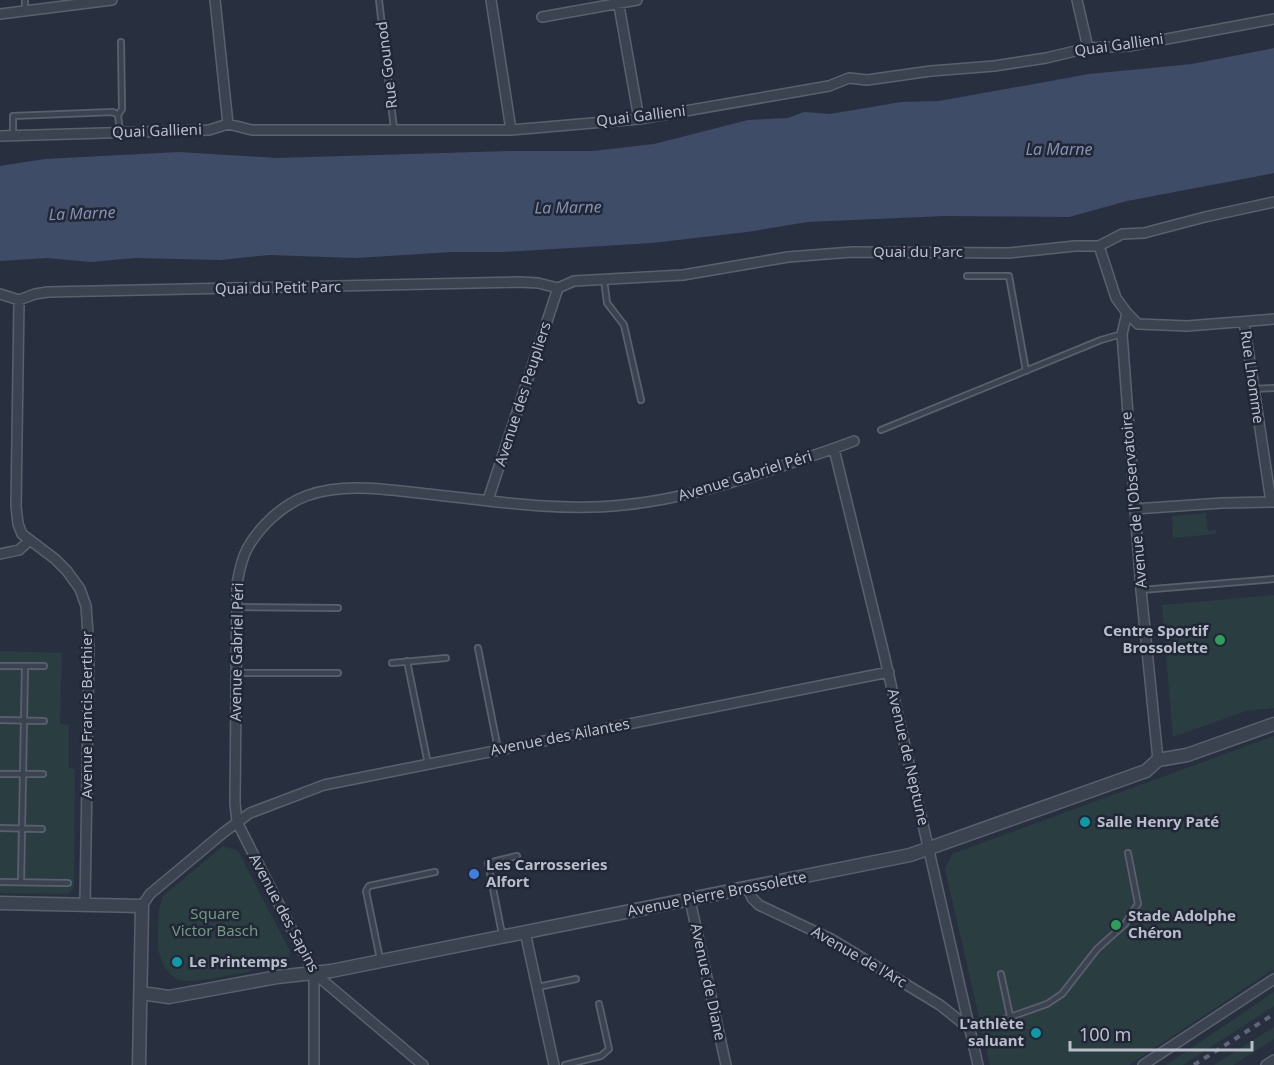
<svg xmlns="http://www.w3.org/2000/svg" width="1274" height="1065" font-family="'Noto Sans',sans-serif">
	<style>
		.green { fill: #2a3d41 }
		.water { fill: #3f4c68 }
		.lines { fill: none; stroke-linecap: round; stroke-linejoin: round }
		.service-casing { stroke: #5a606e; stroke-width: 8 }
		.minor-casing { stroke: #5a606e; stroke-width: 12 }
		.tertiary-casing { stroke: #5a606e; stroke-width: 15 }
		.service { stroke: #3c4350; stroke-width: 4.5 }
		.minor { stroke: #3c4350; stroke-width: 9 }
		.tertiary { stroke: #3c4350; stroke-width: 12 }
		.rail { stroke: #5e6677; stroke-width: 4; stroke-dasharray: 6 6; stroke-linecap: butt }
		.leisure-dot { fill: #2e9e5b; stroke: #212736; stroke-width: 2 }
		.culture-dot { fill: #0f9aa8; stroke: #212736; stroke-width: 2 }
		.shop-dot { fill: #3f7fe0; stroke: #212736; stroke-width: 2 }
		.labels { text-anchor: middle; stroke-width: 5; stroke-linejoin: round; paint-order: stroke }
		.street-label { font-size: 15px; fill: #b9becb; stroke: #212736 }
		.poi-label { font-size: 15px; font-weight: bold; fill: #b9becb; stroke: #212736; text-anchor: start }
		.park-label { font-size: 15px; fill: #719a7e; stroke: #212736 }
		.water-label { font-size: 16px; font-style: italic; fill: #8292b0; stroke: #212736 }
	</style>
	<rect width="100%" height="100%" fill="#283040"/>
	<path class="green" d="M1206,513L1208,531L1216,530V534L1173,538L1172,516Z
		M1274,595V708L1246,711L1173,737L1162,605Z
		M0,651L62,653L60,724L69,725V768L75,769L74,887L69,894L0,893Z
		M1274,736V969L1129,1065H990L945,869L952,854Z
		M223,846L238,851L290,951L289,958L281,964C262,968 195,985 180,980C165,975 158,956 158,942C158,926 157,912 163,896Z
		M1274,992V1006L1183,1065H1166Z
		M1274,1027V1039L1233,1065H1214Z"/>
	<path class="water" d="M1274,48V173L1127,201L1069,217L944,216L807,222L747,232L652,243L503,252H452L356,258L269,255L221,260L135,258L91,262L47,258L0,261V166L45,159L179,152L277,158L511,151H593L654,144L748,120L788,118L804,112L830,114L901,102L939,101L1089,74L1192,64Z"/>
	<g class="lines">
		<g class="service-casing">
			<path id="service" d="M25,0V12
				M379,0L394,129
				M120,132L118,115L122,109L121,42
				M13,136V116L113,112L118,115
				M967,276H1009L1026,371
				M604,279L607,303L624,325L641,400
				M1254,389L1274,388
				M881,430L1101,340L1122,334
				M1141,590L1274,579
				M237,607L338,608
				M478,648L498,749
				M407,661L428,764
				M392,663L446,658
				M0,666H44
				M236,673H338
				M0,720L44,721
				M0,774H43
				M0,828L42,829
				M0,882L68,883
				M21,882L25,666
				M502,934L488,863L517,856
				M380,959L366,891L369,886L435,872
				M1001,974L1010,1016
				M538,987L576,979
				M970,1029L996,1022L1047,1004L1062,994L1097,949L1125,924L1138,904L1128,853
				M565,1065L601,1056L609,1049L599,1004"/>
		</g>
		<g class="minor-casing">
			<path id="minor" d="M215,0L228,124
				M491,0L511,130
				M618,0L639,119
				M1077,0L1088,48
				M0,14L112,0
				M542,17L637,0
				M0,136L209,130L228,124L252,130H511L639,119L829,86L849,78L867,80L931,71L994,66L1046,58L1088,48L1129,46L1274,19
				M1099,246L1116,298L1127,313L1138,324L1187,326L1274,319
				M558,288L574,281L683,275L788,257L852,252L1009,253L1075,246H1099L1122,234L1144,233L1205,217L1274,202
				M0,294L19,300L35,294L48,292L520,282L538,283L558,288
				M19,300L16,506L18,524L22,534L55,559L67,571L80,589L86,606L89,648L85,905
				M1127,313L1122,334L1123,347L1141,590L1158,760
				M1244,322L1271,502
				M834,449L884,654L978,1065
				M488,500L558,288
				M1134,509L1222,503L1274,502
				M0,554L19,550L30,540
				M748,888L752,898L759,905L831,939L940,1005L970,1029
				M690,900L726,1065
				M142,906L150,894L223,833L250,813L324,785L889,672
				M525,932L554,1065
				M314,973V1065
				M423,1065L314,973L237,822L235,803L237,584C239,573 241,560 247,549C259,527 282,505 306,496C344,482 389,490 428,494C493,501 558,512 623,505C675,500 723,486 773,469C800,460 828,451 854,441
				M1143,1065L1274,979
				M1266,1065L1274,1060"/>
		</g>
		<g class="tertiary-casing">
			<path id="tertiary" d="M0,903L142,906L139,1065
				M141,993L169,997L277,977L331,971L910,855L1146,771L1158,760L1187,755L1274,724"/>
		</g>
		<use href="#service" class="service"/>
		<use href="#minor" class="minor"/>
		<use href="#tertiary" class="tertiary"/>
		<path class="rail" d="M1194,1065L1274,1014"/>
	</g>
	<g class="leisure-dot">
		<circle cx="1220" cy="640" r="6"/>
		<circle cx="1116" cy="925" r="6"/>
	</g>
	<g class="culture-dot">
		<circle cx="1085" cy="822" r="6"/>
		<circle cx="177" cy="962" r="6"/>
		<circle cx="1036" cy="1033" r="6"/>
	</g>
	<circle class="shop-dot" cx="474" cy="874" r="6"/>
	<g class="labels">
		<g class="street-label">
			<text transform="translate(1119 45) rotate(-8)" y="5">Quai Gallieni</text>
			<text transform="translate(387 65) rotate(-97)" y="5">Rue Gounod</text>
			<text transform="translate(641 116) rotate(-7)" y="5">Quai Gallieni</text>
			<text transform="translate(157 131) rotate(-2)" y="5">Quai Gallieni</text>
			<text x="918" y="257">Quai du Parc</text>
			<text transform="translate(278 288) rotate(-1)" y="5">Quai du Petit Parc</text>
			<text transform="translate(1252 377) rotate(82)" y="5">Rue Lhomme</text>
			<text transform="translate(523 394) rotate(-72)" y="5">Avenue des Peupliers</text>
			<text transform="translate(745 476) rotate(-17)" y="5">Avenue Gabriel Péri</text>
			<text transform="translate(1134 500) rotate(-95)" y="5">Avenue de l'Observatoire</text>
			<text transform="translate(237 652) rotate(-89)" y="5">Avenue Gabriel Péri</text>
			<text transform="translate(87 715) rotate(-90)" y="5">Avenue Francis Berthier</text>
			<text transform="translate(560 737) rotate(-11)" y="5">Avenue des Ailantes</text>
			<text transform="translate(908 757) rotate(77)" y="5">Avenue de Neptune</text>
			<text transform="translate(717 894) rotate(-11)" y="5">Avenue Pierre Brossolette</text>
			<text transform="translate(284 913) rotate(62)" y="5">Avenue des Sapins</text>
			<text transform="translate(859 957) rotate(30)" y="5">Avenue de l'Arc</text>
			<text transform="translate(708 982) rotate(78)" y="5">Avenue de Diane</text>
		</g>
		<g class="poi-label">
			<text x="1208" y="636" text-anchor="end">Centre Sportif<tspan x="1208" dy="17">Brossolette</tspan></text>
			<text x="1097" y="827">Salle Henry Paté</text>
			<text x="486" y="870">Les Carrosseries<tspan x="486" dy="17">Alfort</tspan></text>
			<text x="1128" y="921">Stade Adolphe<tspan x="1128" dy="17">Chéron</tspan></text>
			<text x="189" y="967">Le Printemps</text>
			<text x="1024" y="1029" text-anchor="end">L'athlète<tspan x="1024" dy="17">saluant</tspan></text>
		</g>
		<g class="park-label">
			<text x="215" y="919">Square<tspan x="215" dy="17">Victor Basch</tspan></text>
		</g>
		<g class="water-label">
			<text x="1059" y="155">La Marne</text>
			<text transform="translate(568 207) rotate(-1)" y="6">La Marne</text>
			<text transform="translate(82 213) rotate(-2)" y="6">La Marne</text>
		</g>
	</g>
	<path d="M1070 1041v9h182v-9" fill="none" stroke="#b9becb" stroke-width="3"/>
	<text x="1079" y="1041" font-size="18" fill="#b9becb" stroke="#212736" stroke-width="4.5" paint-order="stroke">100 m</text>
</svg>
